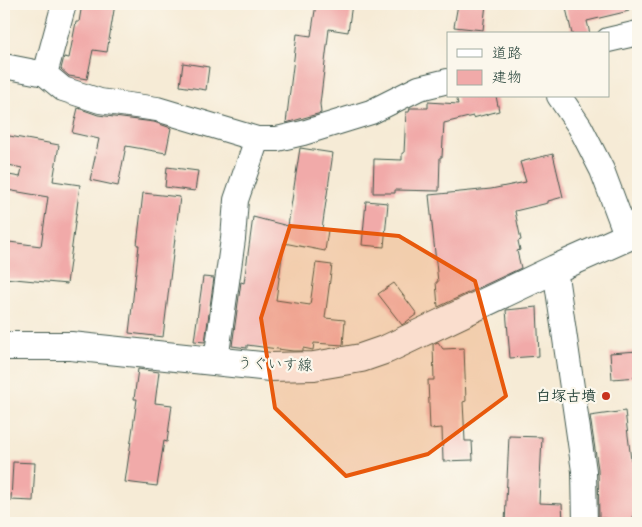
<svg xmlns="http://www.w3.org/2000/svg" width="642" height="527" font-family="'Patrick Hand','Klee One',sans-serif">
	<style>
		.building { fill: #f1aaa9 }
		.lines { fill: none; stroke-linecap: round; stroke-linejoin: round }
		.minor-casing { stroke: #3f574c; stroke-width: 26 }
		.tertiary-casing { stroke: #3f574c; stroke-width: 30 }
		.minor { stroke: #fff; stroke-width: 24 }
		.tertiary { stroke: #fff; stroke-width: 28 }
		.marked { fill: #e8590c; fill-opacity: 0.2; stroke: #e8590c; stroke-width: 4; stroke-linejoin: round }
		.poi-dot { fill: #c8321e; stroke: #fbf7ec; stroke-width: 2 }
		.labels { text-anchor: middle; stroke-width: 4.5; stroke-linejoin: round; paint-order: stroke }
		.street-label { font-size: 15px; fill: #1f3d34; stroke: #fbf7ec }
		.poi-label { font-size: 15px; font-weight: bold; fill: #1f3d34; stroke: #fbf7ec; text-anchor: end }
	</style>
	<rect width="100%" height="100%" fill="#fbf7ec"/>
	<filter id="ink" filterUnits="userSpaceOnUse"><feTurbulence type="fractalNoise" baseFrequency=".02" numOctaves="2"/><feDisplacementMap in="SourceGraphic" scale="10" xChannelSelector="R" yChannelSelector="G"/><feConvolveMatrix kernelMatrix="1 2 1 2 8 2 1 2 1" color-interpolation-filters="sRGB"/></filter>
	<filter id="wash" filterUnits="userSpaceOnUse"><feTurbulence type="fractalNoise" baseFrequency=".0096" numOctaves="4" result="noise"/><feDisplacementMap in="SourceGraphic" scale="20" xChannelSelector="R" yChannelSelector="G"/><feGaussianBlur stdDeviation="1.12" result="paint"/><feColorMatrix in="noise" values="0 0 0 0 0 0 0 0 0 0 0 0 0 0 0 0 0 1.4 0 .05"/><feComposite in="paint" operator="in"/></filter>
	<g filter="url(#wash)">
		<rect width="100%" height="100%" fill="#f6ebd6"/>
		<g id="blocks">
			<path class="building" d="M82,4H115L107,52L93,50L87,79L69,76L61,69L64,57L69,58L76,22H79Z
				M316,4H352L348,32L329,29L320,104L321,113L286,123L297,34L311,36Z
				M458,4H486L483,30L454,27Z
				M565,4H628L629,11L587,21L590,34H572Z
				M183,63L209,67L206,90L180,86Z
				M456,96H496L499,111L473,118V116L444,123L442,157H440L439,191L395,190V193H373L374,159L402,160V153H404L406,112H409L410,108H428V102L458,104Z
				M78,108L98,115L154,122L171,128L166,153L126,146L118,186L90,180L99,139L72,133Z
				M4,135L59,145L53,181L80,185L67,284L4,278V256L7,257L9,242L41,246L48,197L7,190L9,175L20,177L22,168L4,164Z
				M300,148L333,153L322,229L328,230L325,251L284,243L276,300L310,305L316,263L332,265L325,318L345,320L343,345L314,343L313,350L303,348V351H293L247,345V348L232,346L241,282L244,283L253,217L288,226Z
				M553,154L563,197L548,201V203L515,211L521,240L518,241L520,250L517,251L521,268L438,307L436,282H438L429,195L491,189L526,182L520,162Z
				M167,167L198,171L195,191L165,187Z
				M143,193L180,197L163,337L129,333L139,245H137Z
				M366,201L388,203L384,247L362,245Z
				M203,277L214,278L205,342L194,341Z
				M394,283L417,314L402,325L378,294Z
				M537,307L539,356L510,358L506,310Z
				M438,342L443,349L464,348L466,401L463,402L465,441H472L473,460L443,461L442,428L430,429L428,380H434L433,344Z
				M638,351V377L612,379L610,353Z
				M138,369L159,372L155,403L172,405L167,442L164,441L157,486L125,482L137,399H134Z
				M625,411L631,460H638V485L635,484L633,520L599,518L598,469L590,416Z
				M509,436L542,437L539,503L562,504L563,521H561V523H505Z
				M13,462L35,463L33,501L11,500Z"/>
		</g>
	</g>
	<g filter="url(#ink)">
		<use href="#blocks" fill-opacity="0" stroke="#3f574c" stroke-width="1"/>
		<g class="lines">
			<g class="minor-casing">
				<path id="minor" d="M608,40L638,33
					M4,66L45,74L63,89L100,101L157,109L257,139H277L303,133L371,112L419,88L448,81
					M45,74L64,4
					M559,96L580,127L602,170L627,237
					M555,269L584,471L585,523
					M216,360L233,239L236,200L257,139"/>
			</g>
			<g class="tertiary-casing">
				<path id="tertiary" d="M4,346H71L270,367L314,366L361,358L387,349L555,269L638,232"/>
			</g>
			<use href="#minor" class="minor"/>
			<use href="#tertiary" class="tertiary"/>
		</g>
	</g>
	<path class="marked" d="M290,226L399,236L475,281L506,396L428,454L346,476L275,408L261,318Z"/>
	<circle class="poi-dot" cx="606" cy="396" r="5"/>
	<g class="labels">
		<g class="street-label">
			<text transform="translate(275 364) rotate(2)" y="5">うぐいす線</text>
		</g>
		<g class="poi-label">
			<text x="596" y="401">白塚古墳</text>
		</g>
	</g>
	<rect width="642" height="527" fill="none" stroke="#fbf7ec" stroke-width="20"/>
	<rect x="447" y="32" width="162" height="65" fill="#fbf7ec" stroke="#a3ada2"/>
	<rect x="457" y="49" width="25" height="8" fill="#ffffff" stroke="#a3ada2"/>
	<text x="492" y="58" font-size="15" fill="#1f3d34">道路</text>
	<rect x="457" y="70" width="25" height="15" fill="#f1aaa9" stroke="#a3ada2"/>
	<text x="492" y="82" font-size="15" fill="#1f3d34">建物</text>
</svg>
